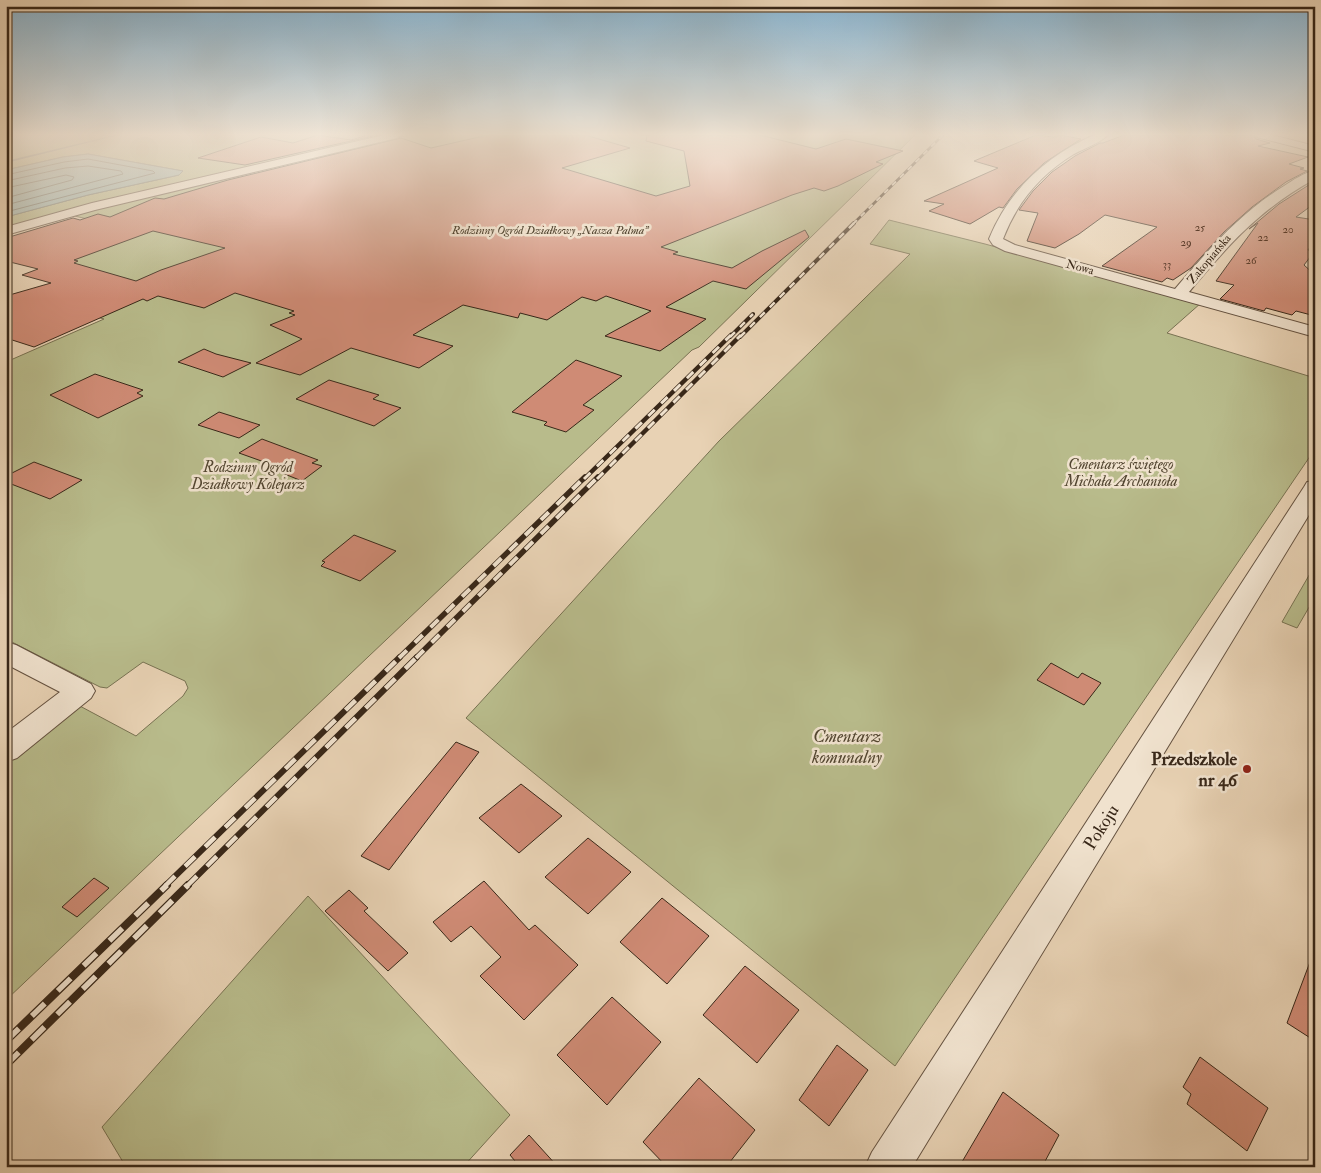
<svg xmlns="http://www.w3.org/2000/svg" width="1321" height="1173" font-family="'IM FELL Double Pica',serif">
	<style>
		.green { fill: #b8bb8b; stroke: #787252 }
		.water { fill: #98b6b2; stroke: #727d75 }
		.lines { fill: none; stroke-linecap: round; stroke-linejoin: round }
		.shore { stroke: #686f66; stroke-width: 1 }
		.stream { fill: #727d75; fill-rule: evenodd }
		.building { fill: #cf8b75; stroke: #392819; fill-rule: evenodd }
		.minor-casing { stroke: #655240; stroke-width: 2 }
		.minor { fill: #f0e2ce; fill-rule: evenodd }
		.rail-far5-casing { stroke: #392819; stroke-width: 2.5 }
		.rail-far4-casing { stroke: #392819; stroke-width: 4 }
		.rail-far3-casing { stroke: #392819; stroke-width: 4.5 }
		.rail-far2-casing { stroke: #392819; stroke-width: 5.5 }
		.rail-far1-casing { stroke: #392819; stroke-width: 6 }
		.rail-casing { stroke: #392819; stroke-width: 8 }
		.rail-far5 { stroke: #f0e2ce; stroke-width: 2; stroke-dasharray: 5.5; stroke-linecap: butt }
		.rail-far4 { stroke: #f0e2ce; stroke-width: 2.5; stroke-dasharray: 7; stroke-linecap: butt }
		.rail-far3 { stroke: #f0e2ce; stroke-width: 3; stroke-dasharray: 9; stroke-linecap: butt }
		.rail-far2 { stroke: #f0e2ce; stroke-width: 4; stroke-dasharray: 11; stroke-linecap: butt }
		.rail-far1 { stroke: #f0e2ce; stroke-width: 4.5; stroke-dasharray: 14; stroke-linecap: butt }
		.rail { stroke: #f0e2ce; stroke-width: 5.5; stroke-dasharray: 18; stroke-linecap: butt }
		.poi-dot { fill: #8f2418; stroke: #f0e2ce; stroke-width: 2 }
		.labels { text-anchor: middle; stroke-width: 5; stroke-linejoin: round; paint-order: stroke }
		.far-number-label { font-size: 11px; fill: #5e4130 }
		.far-park-label { font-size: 12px; font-style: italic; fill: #524530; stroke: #f0e2ce }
		.far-street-label { font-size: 12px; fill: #392819; stroke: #f0e2ce }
		.park-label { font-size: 15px; font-style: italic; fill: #524530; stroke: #f0e2ce }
		.near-park-label { font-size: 18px; font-style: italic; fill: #524530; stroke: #f0e2ce }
		.near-poi-label { font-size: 18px; font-weight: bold; fill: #392819; stroke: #f0e2ce; text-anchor: end }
		.near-street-label { font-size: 18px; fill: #392819; stroke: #f0e2ce }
	</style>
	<rect width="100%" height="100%" fill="#e8d2b4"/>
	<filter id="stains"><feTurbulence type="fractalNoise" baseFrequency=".004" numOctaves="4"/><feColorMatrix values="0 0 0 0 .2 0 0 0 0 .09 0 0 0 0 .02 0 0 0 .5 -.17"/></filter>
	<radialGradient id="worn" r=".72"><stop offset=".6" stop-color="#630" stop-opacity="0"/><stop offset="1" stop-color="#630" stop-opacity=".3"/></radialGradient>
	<path class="green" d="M6,135H388L90,205L6,229V217L88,195L179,175L183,171L88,154L63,157L6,170V148L11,144L6,141Z
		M409,135H915L699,347L692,350L6,1000V762L78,705L136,736L183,696L188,688L185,681L143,662L107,688L100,687L6,639V362L104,319L26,297L78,281L61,263L136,230L70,215Z
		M889,220L985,244L1201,303L1167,333L1315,378V449L895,1066L466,718L719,441L910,254L870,244Z
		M1315,565V597L1297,628L1282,622Z
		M308,896L510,1115L463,1167H126L102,1127Z"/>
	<path class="water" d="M88,154L183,171L179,175L88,195L6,217V170L63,157Z"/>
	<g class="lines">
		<path class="shore" d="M6,175L64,162L88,159L153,171L155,173L6,212
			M6,181L65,168L88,166L121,171L123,174L6,205
			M6,188L66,175L74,177L72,180L6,198"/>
		<path class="stream" d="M115,135H119L6,163V161Z"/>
	</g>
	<path class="building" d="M318,135L351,140L368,135L373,136L245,165L198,158L261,137L293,143Z
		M488,135H585L630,148L562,168L656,196L690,186L684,151L646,141L647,135H760L816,149L846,139L903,151L876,162L883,164L838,186L824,191L814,188L792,195L661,247L678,252L673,254L732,268L762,251L805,230L809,237L746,289L713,281L666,307L706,319L660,351L605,336L651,311L606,296L596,301L582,297L547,320L520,313L518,318L463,305L413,335L453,346L419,368L351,348L300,375L256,363L302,339L270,325L295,315L289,313L294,311L235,293L204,308L158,296L147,301L143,299L34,347L6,338V296L51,283L22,275L38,269L6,261V238L73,218L80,220L98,214L110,217L155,198L164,199L228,180L401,138L431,148ZM153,231L225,248L161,270L136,281L74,263L78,261L74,260Z
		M1036,135L1053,137L1060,135L1081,139L1044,163L1017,189L1003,208L999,207L970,224L929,211L944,204L924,201L998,168L974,161Z
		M1124,135H1253L1256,139L1270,143L1258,146L1308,157L1289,164L1304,168L1300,169L1307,171L1286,182L1252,207L1224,232L1191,268L1173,280L1167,278L1162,282L1102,266L1157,227L1105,215L1079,234L1055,248L1027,241L1038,213L1019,210L1033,191L1052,172L1075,156L1100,143H1103Z
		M1315,181V203L1296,217L1315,220V240L1308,250L1314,252L1304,265L1315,275V316L1296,311L1292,315L1266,308L1264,311L1220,299L1234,285L1216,281L1258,223L1249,229L1279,204Z
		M204,349L216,354L251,363L223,377L178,362Z
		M576,360L622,376L583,405L594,410L566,432L544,425L547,422L512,412Z
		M95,374L143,390L137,393L143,396L98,418L50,395Z
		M329,380L379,395L373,399L401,408L374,426L296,399Z
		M219,412L260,425L239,438L198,425Z
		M262,439L318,460L312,463L322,466L302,481L277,471L281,468L239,453Z
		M34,462L82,480L50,499L6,482V476Z
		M354,535L396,551L360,581L321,566L325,562L322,561Z
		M1051,663L1078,678L1082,673L1101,683L1084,705L1037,680Z
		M456,742L479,752L389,870L361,856Z
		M521,784L562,816L519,853L479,818Z
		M588,838L631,872L588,914L545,877Z
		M94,878L109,888L77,917L62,907Z
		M484,881L529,930L535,925L578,965L524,1020L480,976L501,957L471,926L451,942L433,922Z
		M349,890L368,908L364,911L408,953L388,971L325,911Z
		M662,898L709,936L667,984L620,942Z
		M1313,954L1315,955V1041L1287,1023Z
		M745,966L799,1010L757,1063L703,1015Z
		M612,997L661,1042L607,1105L557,1055Z
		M837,1045L868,1070L829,1126L799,1100Z
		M1200,1057L1268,1108L1247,1151L1187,1104L1191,1094L1183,1087Z
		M699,1078L755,1130L726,1167H667L643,1142Z
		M1003,1092L1059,1135L1042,1167H959Z
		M529,1135L558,1167H520L510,1155Z"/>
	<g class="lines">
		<g class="minor-casing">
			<path id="minor" d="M384,135H402L397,138L95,210L6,235V227L92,203Z
				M1094,135H1108C1100,143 1085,148 1074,154C1041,174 1017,202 1003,239L1015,245L1175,289C1208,250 1240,213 1284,186C1293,180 1304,173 1315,170V179C1261,208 1227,246 1189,292L1315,327V337L1005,251L993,245L989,239C1009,190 1046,156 1094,135Z
				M1255,135H1272L1315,146V152L1256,137Z
				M1315,481V505L912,1167H865L872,1152L1304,487L1307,482Z
				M6,642L16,645L91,684L95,691L91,698L17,758L6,762V733L60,692L6,664Z"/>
		</g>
		<use href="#minor" class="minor"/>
		<g class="rail-far5-casing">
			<path id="rail-far5" d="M853,224L943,135"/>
		</g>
		<g class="rail-far4-casing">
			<path id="rail-far4" d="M730,337L753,314
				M740,337L854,223"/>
		</g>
		<g class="rail-far3-casing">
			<path id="rail-far3" d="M584,479L731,335
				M597,479L741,335"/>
		</g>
		<g class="rail-far2-casing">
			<path id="rail-far2" d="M399,658L585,477
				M416,658L598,477"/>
		</g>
		<g class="rail-far1-casing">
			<path id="rail-far1" d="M165,886L400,657
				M187,886L417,657"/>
		</g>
		<g class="rail-casing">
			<path id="rail" d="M6,1041L167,885
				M6,1065L188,885"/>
		</g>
		<use href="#rail-far5" class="rail-far5"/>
		<use href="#rail-far4" class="rail-far4"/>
		<use href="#rail-far3" class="rail-far3"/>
		<use href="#rail-far2" class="rail-far2"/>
		<use href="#rail-far1" class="rail-far1"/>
		<use href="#rail" class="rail"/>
	</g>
	<linearGradient id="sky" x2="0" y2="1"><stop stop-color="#88b5d2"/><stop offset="0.45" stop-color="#f5ebdd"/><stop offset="1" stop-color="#f5ebdd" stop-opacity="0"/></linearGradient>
	<rect width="1321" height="299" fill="url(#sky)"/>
	<circle class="poi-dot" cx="1247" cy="769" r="5"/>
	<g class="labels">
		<g class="far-number-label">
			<text x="1200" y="231">25</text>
			<text x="1288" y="233">20</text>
			<text x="1263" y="241">22</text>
			<text x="1186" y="246">29</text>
			<text x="1251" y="264">26</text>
			<text x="1167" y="268">33</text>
		</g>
		<g class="far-park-label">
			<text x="550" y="234">Rodzinny Ogród Działkowy „Nasza Palma”</text>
		</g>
		<g class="far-street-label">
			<text transform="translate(1209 259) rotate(-50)" y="4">Zakopiańska</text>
			<text transform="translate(1080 267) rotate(15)" y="4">Nowa</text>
		</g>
		<g class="park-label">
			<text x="1121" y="469">Cmentarz świętego<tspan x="1121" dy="17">Michała Archanioła</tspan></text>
			<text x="248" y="472">Rodzinny Ogród<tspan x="248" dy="17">Działkowy Kolejarz</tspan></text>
		</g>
		<g class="near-park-label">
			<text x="847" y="742">Cmentarz<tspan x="847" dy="21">komunalny</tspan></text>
		</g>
		<g class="near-poi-label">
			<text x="1237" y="765">Przedszkole<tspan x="1237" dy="21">nr 46</tspan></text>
		</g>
		<g class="near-street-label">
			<text transform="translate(1101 827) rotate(-58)" y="6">Pokoju</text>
		</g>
	</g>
	<rect width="1321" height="1173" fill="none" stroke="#e8d2b4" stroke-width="25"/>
	<rect x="8" y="8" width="1306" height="1158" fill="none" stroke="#392819" stroke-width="2.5"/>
	<rect x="12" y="12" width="1296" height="1148" fill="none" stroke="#392819"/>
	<rect width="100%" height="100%" filter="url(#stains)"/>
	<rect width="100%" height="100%" fill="url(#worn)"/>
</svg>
